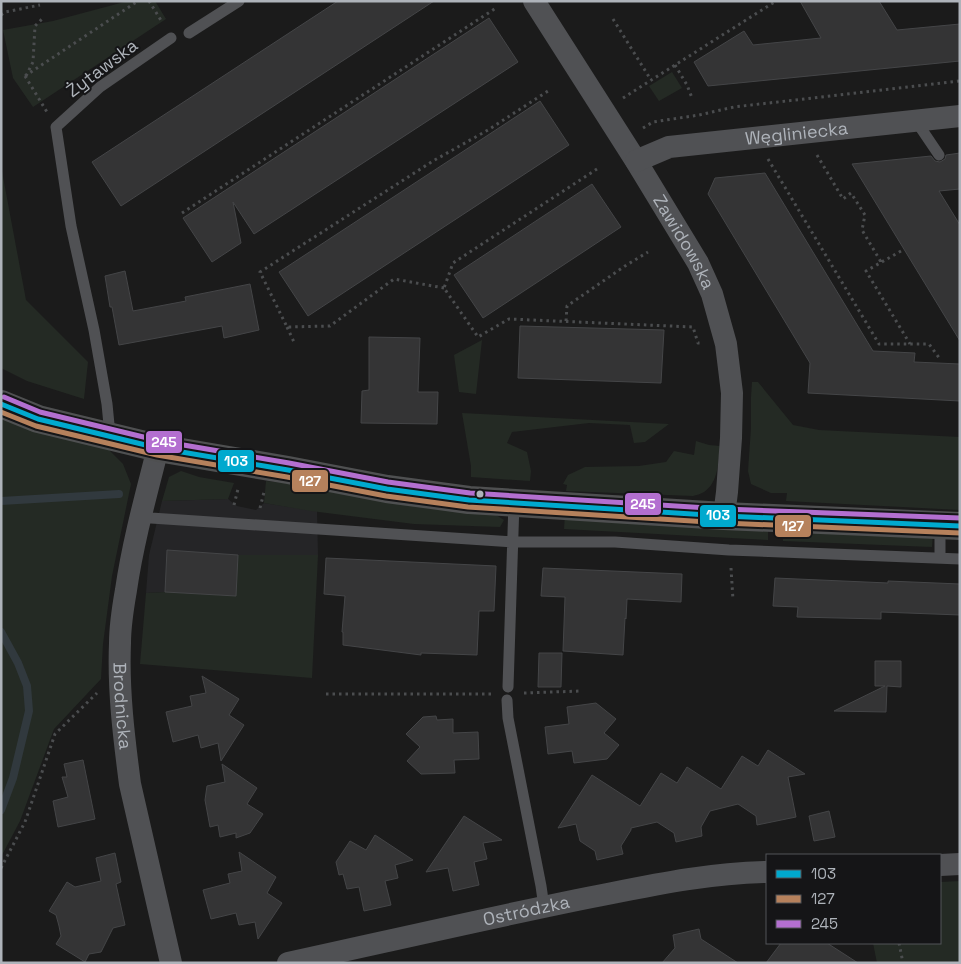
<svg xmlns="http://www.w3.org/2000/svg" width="961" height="964" font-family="'Space Grotesk',sans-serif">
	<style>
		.built { fill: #252527 }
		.green { fill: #242a24 }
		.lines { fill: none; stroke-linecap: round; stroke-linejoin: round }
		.stream { stroke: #31393e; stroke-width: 8 }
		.building { fill: #343435; stroke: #444547 }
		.path { stroke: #4b4d4f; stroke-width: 3; stroke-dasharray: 2.5 4; stroke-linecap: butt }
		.lane { stroke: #505154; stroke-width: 11 }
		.street { stroke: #505154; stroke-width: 22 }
		.secondary { stroke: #4f5051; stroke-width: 28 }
		.bus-1-casing { stroke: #151517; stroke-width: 9 }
		.bus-2-casing { stroke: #151517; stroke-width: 9 }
		.bus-3-casing { stroke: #151517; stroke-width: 9 }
		.bus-1 { stroke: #00a9ce; stroke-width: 5 }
		.bus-2 { stroke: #b6815c; stroke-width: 5 }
		.bus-3 { stroke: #b36fd0; stroke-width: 5 }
		.bus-dot { fill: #aeb3ba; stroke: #151517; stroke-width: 2 }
		.labels { text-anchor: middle; stroke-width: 4; stroke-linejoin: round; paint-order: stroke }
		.street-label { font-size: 18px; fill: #aeb3ba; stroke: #151517 }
		.line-badge { stroke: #151517; stroke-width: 2 }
		.badge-label { font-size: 14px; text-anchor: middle; font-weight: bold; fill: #fff }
	</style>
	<rect width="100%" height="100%" fill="#1b1b1b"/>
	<path class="built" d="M228,499L237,506L256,510L264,503L317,511L318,555H238L236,596L165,592L146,593L149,555L162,501Z"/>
	<path class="green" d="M128,1H155L166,19L33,107L13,78L3,30L53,21Z
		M672,72L682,88L659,101L649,86Z
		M1,166L26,300L88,362L84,399L27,381L1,368Z
		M482,340L476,394L459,392L454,355Z
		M752,382H758L793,425L819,430L960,437V510L786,501L787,493H771L751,484L748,471L751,428V397Z
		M462,413L669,424L645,442L634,443L630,425L589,423L512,432L507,443L527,452L531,471L530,481L471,477V466Z
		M1,416L103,444L123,464L131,484L112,576L103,644L101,679L54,729L20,821L1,857Z
		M696,441L709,445L720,446C718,462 719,482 704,492C701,494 696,495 693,496L566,491L567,485L563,484L568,475L585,467L639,466L666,462L674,451L694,455Z
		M181,471L199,477L234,483L228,499L162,501L169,477Z
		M266,481L324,487L490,511L504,520L500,527L414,524L311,511L264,503Z
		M565,514L768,525V540L564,529Z
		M783,526L933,533L932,547L783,541Z
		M238,555H318L312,678L140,664L146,593L165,592L235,596Z
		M960,881V963H877L873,943H940V882Z"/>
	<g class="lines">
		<path class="stream" d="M1,501L119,494
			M1,632L18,663L27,686L29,711L13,778L1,810"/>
	</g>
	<path class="building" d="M338,1H434L121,206L92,162Z
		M800,1H879L897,30L960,24V61L708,86L694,62L744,31L753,45L821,38Z
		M489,18L518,62L254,234L233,202L241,243L212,262L183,218Z
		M540,101L569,145L308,316L279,272Z
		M960,153V189L939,191L960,225V341L852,164L931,156L935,161L940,162L945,159L946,155Z
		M765,173L873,351L915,353L914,362L960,364V401L808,393L810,363L708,194L715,178Z
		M592,184L621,227L483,318L454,275Z
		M125,271L133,311L186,301L185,297L250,284L259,330L224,338L222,326L119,345L112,307H110L105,276Z
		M520,326L664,330L661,383L518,378Z
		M369,337L420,338L418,392H438L437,424L361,423L362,391L369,390Z
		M167,550L238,555L236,596L165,592Z
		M326,558L496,566L494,611H479L477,655L421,653V655L343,645V632H342L345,596L324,594Z
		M543,568L682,574L681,602L627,599L626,619L625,618L623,655L563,651L565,597L541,596Z
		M775,578L888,583V581L960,584V615L881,612V619L797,617L798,607L773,606Z
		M539,653H562L561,687H538Z
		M875,661H901V687L887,686L886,712L834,711L885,686H875Z
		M202,676L239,699L229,715L244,725L221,761L218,743L201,748L198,735L173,742L166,712L192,706L190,696L206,693Z
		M596,703L616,719L604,733L619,745L607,759L574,763L572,751L548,754L545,727L569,724L567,707Z
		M436,716L437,720L453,719V733L478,732L479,759L454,760L455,773L421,774L407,761L420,747L406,734L423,717Z
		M768,750L805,774L788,777L796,817L757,825L756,816L738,804L710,811L701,827L702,836L676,842L674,833L657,822L631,828V830L621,846L623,854L597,860L595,851L580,841L576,824L558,828L592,775L640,806L661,773L677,783L687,767L721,789L742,756L758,766Z
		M83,760L95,819L58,827L53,801L68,797L62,777H67L64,764Z
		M222,764L257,788L247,804L263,814L250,833L236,838V833L220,837L218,825L210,827L205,800L207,786L225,782Z
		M829,811L835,837L814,841L809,816Z
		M464,816L502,840L483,843L487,859L474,862L479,885L453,891L448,868L426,872Z
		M375,835L413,860L395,865L398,878L385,881L391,905L364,911L359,887L347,889L343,874L339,875L336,862L350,841L366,850Z
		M239,852L276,877L267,893L282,903L258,939L255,922L239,925L236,913L211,919L203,890L230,883L228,874L242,871Z
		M115,853L121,882L116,884L125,925L113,928L101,952L89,954L85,962L56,944L61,936L59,926L56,915L49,911L67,882L75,887L101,881L96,858Z
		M699,929L701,939L738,963H662L675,948L673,935Z
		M781,943H827L858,963H766Z"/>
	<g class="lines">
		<path class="path" d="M149,1L162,22
			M1,15L5,12L40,5
			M613,19L651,80
			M675,65L687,85L692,98
			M25,76L138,1
			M25,76L47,112
			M26,76L33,62L35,26L42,19
			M623,98L776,1
			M643,128L653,122L699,115L734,107L960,81
			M817,155L843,199L851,193L865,215L862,230L881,262
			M768,159L879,344H929L940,359
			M597,169L453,263L444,288L478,337L509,319L693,327L698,343H703
			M182,213L496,8
			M901,251L866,271L910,344
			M444,288L394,279L330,326L287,327L260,272L433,161L488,130L548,91
			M566,321L567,306L625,266L648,252
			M287,327L294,342
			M234,505L238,489
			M260,508L264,492
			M731,568L733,600
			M524,693L581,691
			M326,694H491
			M1,868L25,822L55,734L97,693
			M899,943L903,963"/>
		<path class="lane" d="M189,33L239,1
			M916,121L939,155
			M110,435L107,404L94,330L71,226L56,127L100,87L171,38
			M141,516L151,518L513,542H615L729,550L960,559
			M940,557V525
			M508,687L514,502
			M507,700L508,718L541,886L544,907"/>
		<g class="street">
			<path id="s1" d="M534,1L636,161L698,263L712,294L726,344L732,393L731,438L727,492L724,516"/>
			<path id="s2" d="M636,161L669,147L960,116"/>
			<path id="s3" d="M158,448C146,495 133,542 126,590C123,607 120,625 120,643C118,690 124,738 130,784L171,963"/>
			<path d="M940,865L960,864"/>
			<path id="s4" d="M288,963C384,942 480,920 577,900C640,888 703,873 767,872"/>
		</g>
		<path class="secondary" d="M1,404L38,419L158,448L288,470L387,489L469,500L724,516L960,526"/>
		<g class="bus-1-casing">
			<path id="bus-1" d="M1,404L38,419L158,448L288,470L387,489L469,500L724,516L960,526"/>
		</g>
		<g class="bus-2-casing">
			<path id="bus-2" d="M1,412L36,426L157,455L287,477L386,496L468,507L724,523L960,533"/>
		</g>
		<g class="bus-3-casing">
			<path id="bus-3" d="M4,397L40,412L160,441L289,463L388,482L470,493L724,509L960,518"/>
		</g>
		<use href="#bus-1" class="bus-1"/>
		<use href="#bus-2" class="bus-2"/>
		<use href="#bus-3" class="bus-3"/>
	</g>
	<circle class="bus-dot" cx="480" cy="494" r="4.5"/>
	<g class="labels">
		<g class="street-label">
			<text transform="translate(102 68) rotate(-37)" y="6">Żytawska</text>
			<text dy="6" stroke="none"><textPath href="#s2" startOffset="164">Węgliniecka</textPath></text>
			<text dy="6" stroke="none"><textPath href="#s1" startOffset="284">Zawidowska</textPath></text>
			<text dy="6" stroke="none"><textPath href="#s3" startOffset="262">Brodnicka</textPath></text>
			<text dy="6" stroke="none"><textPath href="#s4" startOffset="244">Ostródzka</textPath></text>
		</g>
	</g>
	<g class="line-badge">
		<rect x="145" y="430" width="38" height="24" rx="5" fill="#b36fd0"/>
		<rect x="217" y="449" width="38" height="24" rx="5" fill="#00a9ce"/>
		<rect x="291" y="469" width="38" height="24" rx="5" fill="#b6815c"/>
		<rect x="624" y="492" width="38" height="24" rx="5" fill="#b36fd0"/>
		<rect x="699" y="504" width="38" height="24" rx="5" fill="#00a9ce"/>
		<rect x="774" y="514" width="38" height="24" rx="5" fill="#b6815c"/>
	</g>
	<g class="badge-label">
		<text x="164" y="447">245</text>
		<text x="236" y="466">103</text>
		<text x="310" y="486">127</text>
		<text x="643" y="509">245</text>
		<text x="718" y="520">103</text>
		<text x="793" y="531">127</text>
	</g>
	<rect width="961" height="964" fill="none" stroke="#aeb3ba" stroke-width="5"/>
	<rect x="766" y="854" width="175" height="90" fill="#151517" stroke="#525458"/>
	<rect x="776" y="870" width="25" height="8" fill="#00a9ce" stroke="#525458"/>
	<text x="811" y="879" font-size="15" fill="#aeb3ba">103</text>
	<rect x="776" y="895" width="25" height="8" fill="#b6815c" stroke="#525458"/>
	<text x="811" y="904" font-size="15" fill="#aeb3ba">127</text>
	<rect x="776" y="920" width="25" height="8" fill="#b36fd0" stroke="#525458"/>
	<text x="811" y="929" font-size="15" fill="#aeb3ba">245</text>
</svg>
